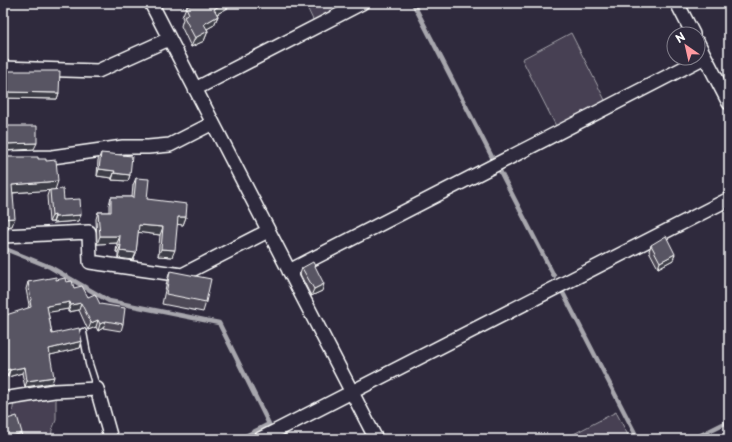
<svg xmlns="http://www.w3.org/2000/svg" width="732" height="442" font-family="'Playpen Sans',sans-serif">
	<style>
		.green { fill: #464152; stroke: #a2a0a8 }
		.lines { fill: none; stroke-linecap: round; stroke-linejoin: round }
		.stream { stroke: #a7a6ad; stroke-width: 4.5 }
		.lane-casing { stroke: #fff; stroke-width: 9 }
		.street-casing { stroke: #fff; stroke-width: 16 }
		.lane { stroke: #2f2a3d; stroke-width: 6 }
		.street { stroke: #2f2a3d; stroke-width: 13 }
		.wall { fill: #4d4956; stroke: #fff }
		.shaded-wall { fill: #3e3c46; stroke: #fff }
		.building { fill: #595564; stroke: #fff }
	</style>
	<rect width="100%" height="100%" fill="#2f2a3d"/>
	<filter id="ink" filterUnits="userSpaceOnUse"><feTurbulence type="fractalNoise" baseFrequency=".025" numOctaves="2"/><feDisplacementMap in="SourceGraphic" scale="8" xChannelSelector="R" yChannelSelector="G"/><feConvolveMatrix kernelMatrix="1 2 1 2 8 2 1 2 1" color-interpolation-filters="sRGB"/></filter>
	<g filter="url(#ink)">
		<path class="green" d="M305,3H357L315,24Z
			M571,33L607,104L558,130L522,59Z
			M56,395V420L52,430L51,439H20L12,415L14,401Z
			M616,412L630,439H564Z"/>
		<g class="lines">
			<path class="stream" d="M413,3L494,161
				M3,63L5,61V3
				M499,169L554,276
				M3,248L50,267L109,301L219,323L269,424L240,439
				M562,291L638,439
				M693,439L729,421"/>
			<g class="lane-casing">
				<path id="lane" d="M83,332L89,364L97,389"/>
			</g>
			<g class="street-casing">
				<path id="street" d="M151,3L376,439
					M677,3L693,34
					M698,43L729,103
					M3,68L98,71L169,39
					M195,89L362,3
					M3,158L52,157L123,147H148L170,145L213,123
					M3,236L89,232L90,262L182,275L268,231
					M289,271L705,57
					M3,399L54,391L97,389L111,439
					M260,439L729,199"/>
			</g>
			<use href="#lane" class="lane"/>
			<use href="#street" class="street"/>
		</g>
		<path class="wall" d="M194,3H234L233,5L217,14L218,16L214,25L207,29L208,31L204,41L191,47L181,26L183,19L182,17L186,7Z
			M6,71L59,93L57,99L3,98V77Z
			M101,153L130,175L128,181L112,180V178L97,176L98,160Z
			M4,157L38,159L46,161L55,189L64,200L81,215L78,221L53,223V222H49L47,196L49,190L13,193L12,226L3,227V159Z
			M136,178L147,199L186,217L183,225L177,224L172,257L158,256L160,235L138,232L136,253L133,260L118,258V252H116L117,243L97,244L96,219L98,212H109V205L111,197H132L133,185Z
			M651,245L673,260L658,268L649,251Z
			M302,268L322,291L311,296L300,274Z
			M170,271L206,302L203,312L162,304L167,281Z
			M56,280L66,282L74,288L100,304L123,324L121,331L103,328L98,331L96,327L88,330L79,310L68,312V309L48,312L52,334L82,341L80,348L50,355L52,383L25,387L22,373L8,377L7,376L29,305L26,289L28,282Z"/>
		<path class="shaded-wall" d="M224,3H234L233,5L210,18L214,9Z
			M218,16L214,25L200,33L204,24Z
			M208,31L204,41L191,47L195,38Z
			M5,92L59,93L57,99L3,98Z
			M37,143L34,149L3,151V144Z
			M99,169L115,171L112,178L97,176Z
			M114,173L130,175L128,181L112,180Z
			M58,181L55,190L9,193L12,185Z
			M55,215L53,222H49L52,216Z
			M81,215L78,221L53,223L55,217Z
			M178,217H186L183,225L175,224Z
			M15,218L12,226L3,227V219Z
			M139,225L163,227L160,235L136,232Z
			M100,236H120L117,243L97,244Z
			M119,245H121L118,252H116Z
			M161,249L175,250L172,257L158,256Z
			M120,251L136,253L133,260L118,258Z
			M675,254L673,260L658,268L660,262Z
			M324,284L322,291L311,296L314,289Z
			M70,302L68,309L45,313L47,306Z
			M81,303L79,310L68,312L71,305Z
			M98,320L96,327L88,330L91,323Z
			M106,321L103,328L98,331L100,324Z
			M82,341L80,348L46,356L49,349Z
			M25,367L22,373L8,377L10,370Z
			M10,369L7,376L3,377V371Z
			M54,377L52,383L25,387L27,381Z
			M22,433L20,439H4Z"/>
		<path class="building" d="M194,3H224L214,9L218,16L204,24L208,31L195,38L184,17L189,14L186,7Z
			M6,71H60L59,93L5,92Z
			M3,126H37V143L3,144Z
			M101,153L132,156L130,175L114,173L115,171L99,169Z
			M4,157H38V159H46V161L56,160L58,181L12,185L15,218L3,219V165H4Z
			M136,178L149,179L147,199L187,204L186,217H178L175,250L161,249L163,227L139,225L136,253L120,251L121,245H119L120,236H100L98,212H111V197H134Z
			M63,189L64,200L80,199L81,215L55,217V215L52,216L50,190Z
			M666,236L675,254L660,262L651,245Z
			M313,262L324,284L314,289L302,268Z
			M170,271L211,279L206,302L166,294Z
			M56,277V280L65,278L66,282L72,281L74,288L82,286L88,297L95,294L100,304L125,308L123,324L106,321L100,324L98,320L91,323L81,303L71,305L70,302L47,306L52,334L79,328L82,341L49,349L54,377L27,381L25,367L10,370V369L3,371V316L31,307L30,301L31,300L28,282Z
			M3,405L7,419L17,416L22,433L3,439Z"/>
	</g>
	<rect width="732" height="442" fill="none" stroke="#2f2a3d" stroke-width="16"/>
	<rect x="8" y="8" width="716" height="426" fill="none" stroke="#fff" stroke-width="1.5" filter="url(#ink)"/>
	<g transform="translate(686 46) rotate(326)"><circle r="19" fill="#2f2a3d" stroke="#827f8b"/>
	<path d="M0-3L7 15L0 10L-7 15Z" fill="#ff9aa2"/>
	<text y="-6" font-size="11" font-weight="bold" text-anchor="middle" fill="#ffffff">N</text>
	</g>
</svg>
